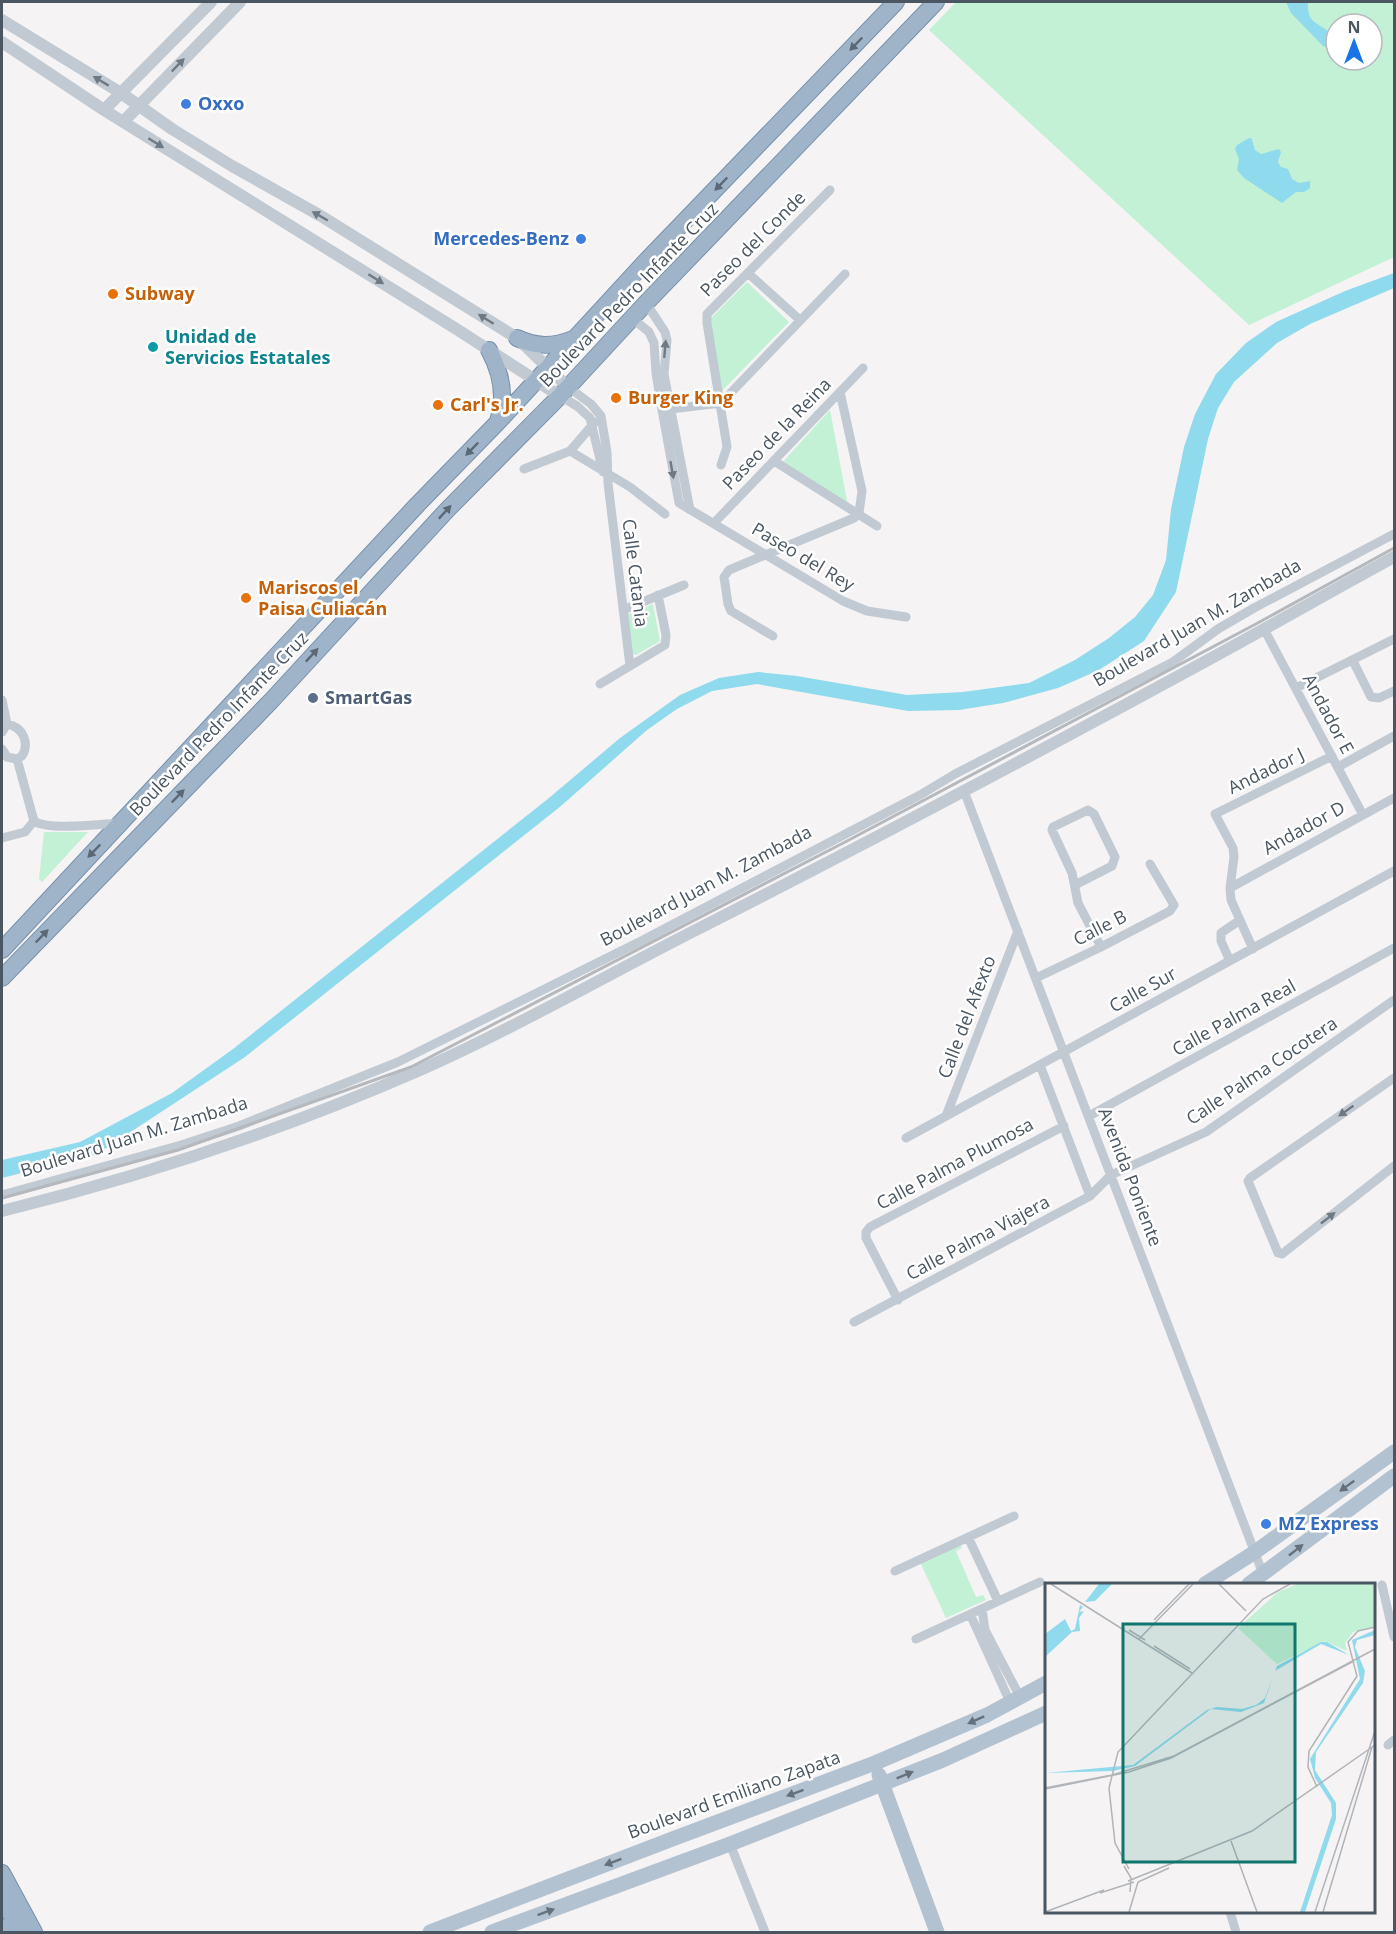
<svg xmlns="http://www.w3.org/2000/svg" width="1396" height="1934" font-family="'Open Sans',sans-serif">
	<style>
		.green { fill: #c3f1d5; fill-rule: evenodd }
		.water { fill: #90daee }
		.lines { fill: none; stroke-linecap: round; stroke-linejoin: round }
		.trunk-casing { stroke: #7690ad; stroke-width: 18 }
		.minor { stroke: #c1cad2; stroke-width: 9 }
		.tertiary { stroke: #c1cad2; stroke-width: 12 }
		.primary { stroke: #b3c2d1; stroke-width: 15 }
		.trunk { stroke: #9fb4c9; stroke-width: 16 }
		.rail { stroke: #b5b8bd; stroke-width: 3 }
		.oneway { fill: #5b6976 }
		.oneway2 { fill: #6e7983 }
		.oneway3 { fill: #64717d }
		.shop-dot { fill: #3f7fe0; stroke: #fff; stroke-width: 2 }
		.food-dot { fill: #e8710a; stroke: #fff; stroke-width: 2 }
		.culture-dot { fill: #0f9aa8; stroke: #fff; stroke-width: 2 }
		.service-dot { fill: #5c6f8a; stroke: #fff; stroke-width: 2 }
		.labels { text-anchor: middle; stroke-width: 5; stroke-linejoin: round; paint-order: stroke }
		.shop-label { font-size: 18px; font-weight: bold; fill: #366cbe; stroke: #fff; text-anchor: start }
		.street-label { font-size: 18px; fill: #4a5661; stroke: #fff }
		.food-label { font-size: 18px; font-weight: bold; fill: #c56008; stroke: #fff; text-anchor: start }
		.culture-label { font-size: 18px; font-weight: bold; fill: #0d838f; stroke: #fff; text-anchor: start }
		.service-label { font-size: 18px; font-weight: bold; fill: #4e5e75; stroke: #fff; text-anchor: start }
		.inset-road { fill: none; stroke: #b1b4b9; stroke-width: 1.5 }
		.view { fill: #0f766e; fill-opacity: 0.15; stroke: #0f766e; stroke-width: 3 }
		.inset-edge { fill: none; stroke: #4a5661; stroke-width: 3 }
	</style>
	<rect width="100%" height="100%" fill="#f5f3f3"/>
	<path class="green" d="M956,2H1394V257L1249,325L929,30ZM1336,24H1372V60H1336Z
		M747,282L789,322L718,395L706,323Z
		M830,410L848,506L781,464Z
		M653,604L660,641L636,655L630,653L623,616Z
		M44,832H88L42,882L39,879Z
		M960,1544L962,1548L956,1551L976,1597L983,1595L986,1600L946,1618L920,1562Z"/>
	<path class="water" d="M1286,2H1308C1307,20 1313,21 1328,31V35L1336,33V42L1329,48L1323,46L1291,13Z
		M1249,138L1252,139L1255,150L1261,154L1279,149L1281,152L1278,162L1281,167L1288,169L1292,179L1299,183L1310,181V188L1304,192H1296L1282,203L1244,178L1237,170L1239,159L1235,149L1237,145Z
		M1394,273V288L1310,324L1277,343L1234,382L1218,408L1208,439L1176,592L1144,641L1099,670L1058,688L1003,703L959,710L908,711L757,684L712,691L677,709L647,730L561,806L245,1057L97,1154L2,1178V1160L80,1142L172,1093L233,1049L549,798L620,738L680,695L719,678L758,672L797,676L907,695L963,692L1029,683L1075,660L1109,638L1135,617L1153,595L1166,560L1171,509L1184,447L1195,414L1216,374L1246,343L1276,322L1345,291Z"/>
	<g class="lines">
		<g class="trunk-casing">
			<path id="trunk" d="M517,338C536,347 553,347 573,339
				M489,350C501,372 506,397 498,421
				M2,950L418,504L498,422L647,260L896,2
				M2,978L271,701L448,509L560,396L646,303L936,2
				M2,1873L34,1932
				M2,1897L20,1932
				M2,1927L4,1932"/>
		</g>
		<path class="minor" d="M749,274L800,320
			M646,303L665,332L667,340L664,374L690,510
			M632,318L649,332L654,343L656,373L662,410L679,503L843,601L867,611L906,617
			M568,387L591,404L601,416L607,452L608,483L630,666
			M560,396L577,406L590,418L603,472
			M662,410L721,403L845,274
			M570,451L630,487L665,514
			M774,461L877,526
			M721,465L727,447L707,323V314L830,190
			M524,469L570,451L595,422
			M714,523L863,368
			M623,610L684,585
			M1264,629L1363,815
			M773,636L731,611L728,604L724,577L729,570L854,518L859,513L862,491L840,392
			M1353,661L1371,697L1379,698L1394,691
			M600,684L665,645L666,635L658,595
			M1296,688L1394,639
			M2,700L7,724
			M2,732L7,724C23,727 30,743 22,756L17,759L7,757L2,749
			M17,759L34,821
			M1338,767L1394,736
			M964,791L1263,1574
			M34,821C49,831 101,824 120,823
			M2,838L25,832L34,821
			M1075,885L1112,866L1115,857L1094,814L1088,810L1053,827L1052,830L1072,873L1078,903L1101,947
			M1230,888L1394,798
			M1253,949L1231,900L1230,888L1234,857L1233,848L1215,814L1332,756
			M1230,961L1221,941V933L1240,920
			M1036,978L1101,947L1170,911L1174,905L1150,864
			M1040,1065L1090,1196
			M1394,1078L1250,1178L1248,1181L1278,1253L1282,1254L1394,1166
			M946,1116L1018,931
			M1089,1116L1394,948
			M906,1138L1394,871
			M2,1195L181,1145L239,1126L398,1062L641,941L920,795L955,774L1173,662L1218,629L1254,608L1394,534
			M898,1300L866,1238V1232L870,1227L1064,1126
			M854,1322L1090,1196L1111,1175L1206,1132L1394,1000
			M968,1537L998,1601
			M895,1571L1014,1516
			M1382,1585L1394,1637
			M982,1609L985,1630L1020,1697
			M970,1614L1010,1702
			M916,1639L1040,1582
			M1388,1745L1394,1740
			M730,1844L765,1932
			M1230,1912L1236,1932"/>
		<path class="tertiary" d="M2,20L121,93L172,129L232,166L321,216L517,338L568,387
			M2,42L104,110L458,330L560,396
			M104,110L211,2
			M123,122L240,2
			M2,1211C145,1176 285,1129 420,1070C512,1029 600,979 690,933C856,849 1020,762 1184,673C1255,635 1324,595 1394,557"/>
		<path class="primary" d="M1205,1584L1255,1552L1394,1452
			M1249,1584L1394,1476
			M879,1775L937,1932
			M430,1932L675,1838L875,1763L987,1715L1046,1683
			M492,1932L730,1844L943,1760L1046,1713"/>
		<use href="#trunk" class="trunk"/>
		<path class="rail" d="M2,1198L178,1150L411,1067L847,841L1254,625L1394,548"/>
	</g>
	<defs><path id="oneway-solid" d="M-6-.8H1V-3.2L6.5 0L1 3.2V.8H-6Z" transform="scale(1.5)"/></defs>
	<g class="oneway">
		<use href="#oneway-solid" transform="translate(856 44) rotate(134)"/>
		<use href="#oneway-solid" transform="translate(721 184) rotate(134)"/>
		<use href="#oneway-solid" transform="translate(472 449) rotate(134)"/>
		<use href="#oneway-solid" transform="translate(445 512) rotate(-47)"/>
		<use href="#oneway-solid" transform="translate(312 655) rotate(-47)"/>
		<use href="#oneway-solid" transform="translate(178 796) rotate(-46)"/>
		<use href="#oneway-solid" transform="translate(94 851) rotate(134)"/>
		<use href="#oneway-solid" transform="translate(42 936) rotate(-46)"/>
	</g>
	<g class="oneway2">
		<use href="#oneway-solid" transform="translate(178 65) rotate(-46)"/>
		<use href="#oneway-solid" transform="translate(101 81) rotate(-149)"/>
		<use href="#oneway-solid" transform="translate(156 143) rotate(32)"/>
		<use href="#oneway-solid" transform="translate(320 216) rotate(-150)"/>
		<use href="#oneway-solid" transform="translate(376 279) rotate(32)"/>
		<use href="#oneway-solid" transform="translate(486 319) rotate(-148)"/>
		<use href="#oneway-solid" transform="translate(665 349) rotate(-85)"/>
		<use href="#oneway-solid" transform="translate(672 470) rotate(80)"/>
		<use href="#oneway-solid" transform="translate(1346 1111) rotate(145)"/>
		<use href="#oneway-solid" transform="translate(1328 1218) rotate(-38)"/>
	</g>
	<g class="oneway3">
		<use href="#oneway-solid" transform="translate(1347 1486) rotate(144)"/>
		<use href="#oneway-solid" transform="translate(1296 1550) rotate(-38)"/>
		<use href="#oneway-solid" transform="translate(976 1720) rotate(156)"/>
		<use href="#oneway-solid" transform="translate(905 1775) rotate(-22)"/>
		<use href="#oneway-solid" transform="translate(795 1793) rotate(160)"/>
		<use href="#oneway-solid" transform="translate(613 1862) rotate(159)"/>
		<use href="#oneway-solid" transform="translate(546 1912) rotate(-20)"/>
	</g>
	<g class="shop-dot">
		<circle cx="186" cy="104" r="6"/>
		<circle cx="581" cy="239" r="6"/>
		<circle cx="1266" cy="1524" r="6"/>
	</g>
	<g class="food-dot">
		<circle cx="113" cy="294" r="6"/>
		<circle cx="616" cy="398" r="6"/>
		<circle cx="438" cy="405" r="6"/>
		<circle cx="246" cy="598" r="6"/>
	</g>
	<circle class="culture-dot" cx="153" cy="347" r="6"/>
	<circle class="service-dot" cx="313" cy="698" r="6"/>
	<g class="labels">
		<g class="shop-label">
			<text x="198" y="110">Oxxo</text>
			<text x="569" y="245" text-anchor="end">Mercedes-Benz</text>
			<text x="1278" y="1530">MZ Express</text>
		</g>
		<g class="street-label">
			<text transform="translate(753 244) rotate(-45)" y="6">Paseo del Conde</text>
			<text transform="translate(629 295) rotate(-46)" y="6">Boulevard Pedro Infante Cruz</text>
			<text transform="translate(777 434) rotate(-46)" y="6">Paseo de la Reina</text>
			<text transform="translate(803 557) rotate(31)" y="6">Paseo del Rey</text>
			<text transform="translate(635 573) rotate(83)" y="6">Calle Catania</text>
			<text transform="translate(1197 623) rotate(-30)" y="6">Boulevard Juan M. Zambada</text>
			<text transform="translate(1328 714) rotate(62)" y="6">Andador E</text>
			<text transform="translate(219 724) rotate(-46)" y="6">Boulevard Pedro Infante Cruz</text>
			<text transform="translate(1266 771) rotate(-26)" y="6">Andador J</text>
			<text transform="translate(1304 828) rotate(-29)" y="6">Andador D</text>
			<text transform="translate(706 886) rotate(-28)" y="6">Boulevard Juan M. Zambada</text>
			<text transform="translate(1100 928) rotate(-27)" y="6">Calle B</text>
			<text transform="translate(1143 990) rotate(-29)" y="6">Calle Sur</text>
			<text transform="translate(967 1017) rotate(-69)" y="6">Calle del Afexto</text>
			<text transform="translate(1234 1018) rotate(-29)" y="6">Calle Palma Real</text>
			<text transform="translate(1262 1071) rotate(-34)" y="6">Calle Palma Cocotera</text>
			<text transform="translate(134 1137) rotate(-17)" y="6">Boulevard Juan M. Zambada</text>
			<text transform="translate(955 1164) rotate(-28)" y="6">Calle Palma Plumosa</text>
			<text transform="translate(1130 1177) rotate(69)" y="6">Avenida Poniente</text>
			<text transform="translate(978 1238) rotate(-28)" y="6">Calle Palma Viajera</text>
			<text transform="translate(734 1795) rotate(-20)" y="6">Boulevard Emiliano Zapata</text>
		</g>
		<g class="food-label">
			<text x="125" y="300">Subway</text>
			<text x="628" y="404">Burger King</text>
			<text x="450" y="411">Carl's Jr.</text>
			<text x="258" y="594">Mariscos el<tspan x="258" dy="21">Paisa Culiacán</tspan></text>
		</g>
		<g class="culture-label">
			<text x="165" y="343">Unidad de<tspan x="165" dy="21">Servicios Estatales</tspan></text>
		</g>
		<g class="service-label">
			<text x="325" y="704">SmartGas</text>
		</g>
	</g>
	<g transform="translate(1045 1583)">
		<rect width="330" height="330" fill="#f5f3f3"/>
		<path d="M253,1H330V43L308,49L300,60L302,68L280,58L232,81L193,45L233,9Z" fill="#c3f1d5"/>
		<path d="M54,1H67L50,18L40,19ZM35,22L38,24L34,29L39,28L34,35L35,48L27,49L0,74V51L20,36L26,48L30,46ZM330,47V52L312,57L310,64L320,88L318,100L271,169L270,187L291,220V236L260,329H255L287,232L286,220L270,195L265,176L315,96L307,57ZM276,59H282L304,72L276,61L230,88L219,120L196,129L166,126L90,183L68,188L0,190L88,182L162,127L172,124L197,126L211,122L220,115L232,83Z" fill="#90daee"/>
		<path class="inset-road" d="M6,1L147,90M174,1L201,28M109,37L144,1M84,47L100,57M94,56L148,1M109,63L145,86M272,204L263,184L264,168L312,93L303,59L313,48L330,44M0,205L67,192L129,173L330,66M0,206L84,189L126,175L309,78M186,258L212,329M79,283L86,295L85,309M84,286L70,260L64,205L73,169L218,16L245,1M83,298L207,248L330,162M55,310L89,299M0,329L59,307M84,329L93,299L124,285M270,329L330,148M278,329L327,164"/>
		<path class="view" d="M78,41H250V279H78Z"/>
		<rect width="330" height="330" class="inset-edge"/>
	</g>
	<rect width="1396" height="1934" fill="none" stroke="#4a5661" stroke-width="6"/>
	<g transform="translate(1354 42)"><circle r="28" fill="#ffffff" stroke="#b7bbc0" stroke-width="1.5"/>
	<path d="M0-4.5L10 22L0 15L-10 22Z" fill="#1a73e8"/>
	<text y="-9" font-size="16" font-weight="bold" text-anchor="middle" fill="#4a5661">N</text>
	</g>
</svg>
